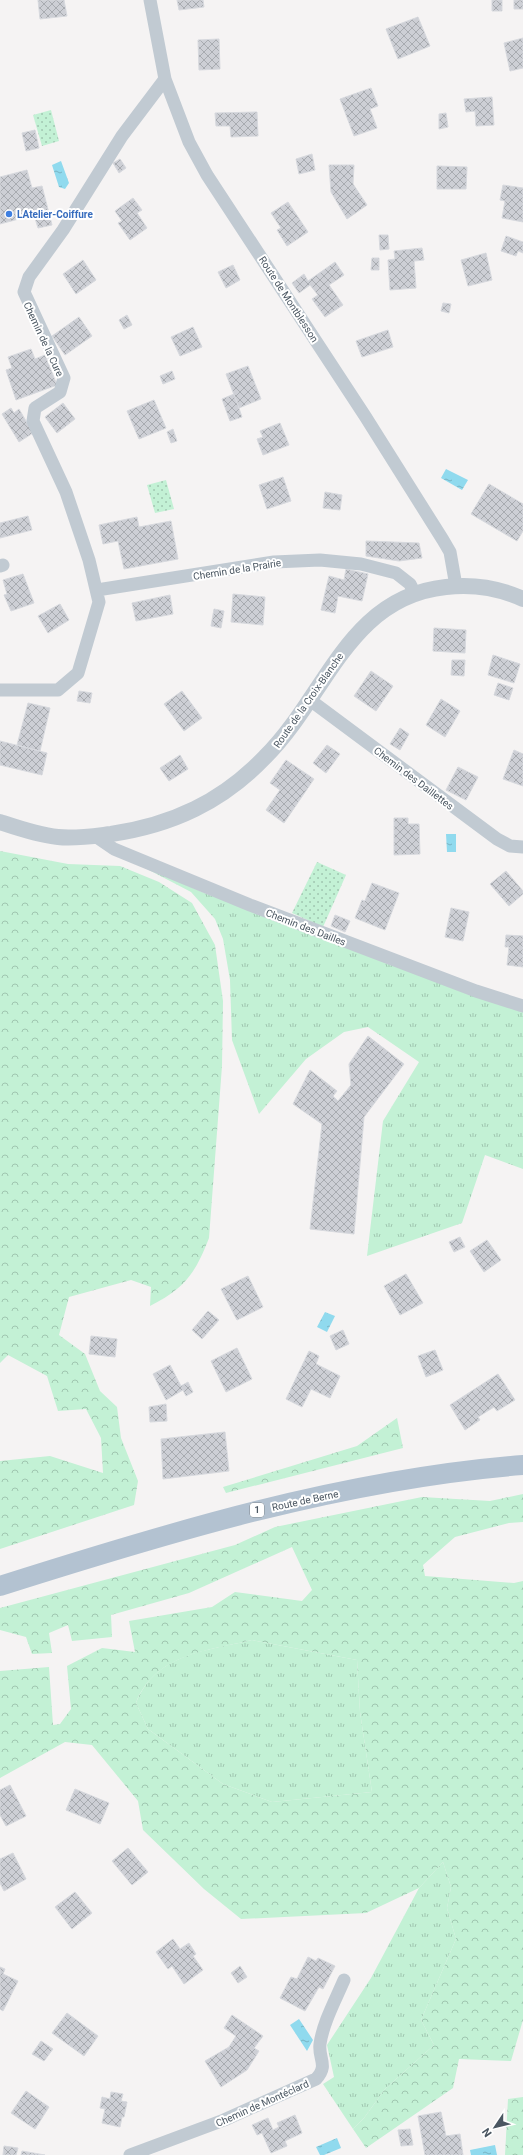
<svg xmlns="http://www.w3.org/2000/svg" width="523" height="2155" font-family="Roboto,sans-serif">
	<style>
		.grass { fill: url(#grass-tufts) }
		.forest { fill: url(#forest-crowns); fill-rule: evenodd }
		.garden { fill: url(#garden-dots) }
		.water { fill: url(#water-ripples) }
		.building { fill: url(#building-cross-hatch); stroke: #d7d9de }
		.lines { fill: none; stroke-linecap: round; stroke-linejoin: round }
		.minor { stroke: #c1cad2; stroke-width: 13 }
		.tertiary { stroke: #c1cad2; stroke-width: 16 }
		.primary { stroke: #b3c2d1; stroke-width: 20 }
		.shop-dot { fill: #3f7fe0; stroke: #fff; stroke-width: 1.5 }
		.labels { text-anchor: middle; stroke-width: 4; stroke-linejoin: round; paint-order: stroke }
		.shield { fill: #fff; stroke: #808990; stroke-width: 1 }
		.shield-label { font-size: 9px; font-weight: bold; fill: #4a5661 }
		.shop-label { font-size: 10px; font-weight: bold; fill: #366cbe; stroke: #fff; text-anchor: start }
		.street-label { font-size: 10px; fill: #4a5661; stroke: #fff }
	</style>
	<defs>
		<pattern id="grass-tufts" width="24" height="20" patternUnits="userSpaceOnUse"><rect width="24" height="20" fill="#c3f1d5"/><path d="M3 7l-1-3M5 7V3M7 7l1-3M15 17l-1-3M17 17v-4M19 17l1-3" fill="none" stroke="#a0c6b0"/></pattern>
		<pattern id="forest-crowns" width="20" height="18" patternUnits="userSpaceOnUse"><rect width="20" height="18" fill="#c3f1d5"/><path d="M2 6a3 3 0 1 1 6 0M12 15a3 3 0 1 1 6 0" fill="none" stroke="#a0c6b0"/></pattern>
		<pattern id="garden-dots" width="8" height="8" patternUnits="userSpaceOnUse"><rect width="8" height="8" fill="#c3f1d5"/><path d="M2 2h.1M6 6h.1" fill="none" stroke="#a0c6b0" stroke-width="1.8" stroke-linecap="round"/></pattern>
		<pattern id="water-ripples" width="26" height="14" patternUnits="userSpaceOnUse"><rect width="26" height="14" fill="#90daee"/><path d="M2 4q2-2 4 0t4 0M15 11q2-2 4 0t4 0" fill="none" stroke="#78b4c4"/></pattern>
		<pattern id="building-cross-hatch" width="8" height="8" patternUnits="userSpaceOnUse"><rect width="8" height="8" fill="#cdcfd5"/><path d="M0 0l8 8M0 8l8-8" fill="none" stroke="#a8abb0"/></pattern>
	</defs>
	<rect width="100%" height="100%" fill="#f5f3f3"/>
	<path class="grass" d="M126,858L202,892L523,1011V1169L485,1155L462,1223L367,1256L383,1121L419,1062L368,1027L344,1032L306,1059L259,1114L232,1040L230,980L223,939L215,919L191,892Z
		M252,1640L357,1660L360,1712L372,1792L272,1802L223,1784L148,1729L136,1703C156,1653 206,1651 252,1640Z
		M443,1862L451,1887L447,1908L456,1939L421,2020L434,2045L385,2089L364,2118L353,2129L323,2084L334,2077L327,2045L371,1978L419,1888Z"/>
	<path class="forest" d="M0,851L68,864L120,866L159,882L192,903L215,945L223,1001L222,1066L209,1238C195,1274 185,1288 150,1306L151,1287L131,1280L69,1297L59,1335L85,1354L100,1391L117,1407L121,1438L138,1481L134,1505L0,1549V1461L50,1456L103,1473L101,1438L86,1409L58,1411L47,1376L8,1355L0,1363Z
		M397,1418L403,1448L226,1493L223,1487L357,1446Z
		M523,1494V1522L509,1523L455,1537L423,1565L425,1576L514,1583L523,1581V2020L511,2061L459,2059L453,2088L366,2148L353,2129L364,2118L385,2089L434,2045L421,2020L456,1939L447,1908L451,1887L443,1862L419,1888L366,1913L241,1919L204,1889L143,1830L138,1801L92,1745L65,1742L0,1778V1671L49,1667L53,1725L60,1724L71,1709L67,1666L102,1648L135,1652L129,1621L212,1607L235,1592L302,1601L312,1590L292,1547L189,1593L111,1615L112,1637L72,1641L68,1625L49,1633L52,1653L32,1654L26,1637L0,1630V1608L235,1545L275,1527L422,1497L490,1501ZM252,1640L357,1660L360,1712L372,1792L272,1802L223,1784L148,1729L136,1703C155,1654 207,1651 252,1640Z
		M523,2097V2155H505L508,2099Z"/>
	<path class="garden" d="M51,110L59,141L42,146L33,115Z
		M166,480L174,509L155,513L147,485Z
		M317,862L346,875L323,927L292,913Z"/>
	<path class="water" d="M61,161L69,183L65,189L59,187L52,165Z
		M446,469L468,480L462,490L441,478Z
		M446,834H456V852H447Z
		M325,1312L335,1316L327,1332L317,1327Z
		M299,2019L313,2040L307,2051L290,2025Z
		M337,2138L341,2148L324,2155H320L316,2147Z
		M495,2145L497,2155H471L470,2150Z"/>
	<path class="building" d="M38,0H64L67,16L40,19Z
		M177,0H203L204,7L179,10Z
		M492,0H502V11H492Z
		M514,0H523V9H514Z
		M418,17L430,46L398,59L386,29Z
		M523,38V68L510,71L504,43Z
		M219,39L220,69L199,70L198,40Z
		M371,88L378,106L370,109L377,128L354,136L340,99Z
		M492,97L494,125L476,126L475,111L466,112L464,99Z
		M257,112L258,136L231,137L230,126H216L215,113Z
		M446,113L448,127L439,129V114Z
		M35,130L39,148L26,151L22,133Z
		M312,154L315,170L299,174L296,159Z
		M120,159L126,168L119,173L113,163Z
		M329,165H354L353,184L367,205L347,219L331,192Z
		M437,166L467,167L466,189H437Z
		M27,170L32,188L42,186L52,225L38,228L34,215L0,224V177Z
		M503,185L523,188V222L502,218L505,201L500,200Z
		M133,198L142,210L137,213L147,228L130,240L118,223L122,221L115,211Z
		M288,202L308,232L287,246L277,230L281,228L271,213Z
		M379,235H388L389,249L380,250Z
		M506,236L523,242V253L518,251L516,256L501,251Z
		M422,248L424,260L414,261L416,288L390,290L388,260L395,259L394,251Z
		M486,253L492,280L468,286L461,260Z
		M372,258H379V270H371Z
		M83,260L96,280L76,294L63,274Z
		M335,262L344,275L329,285L343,305L325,317L312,299L318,295L310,285L299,293L292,283L304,274L308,281Z
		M233,265L240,280L226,288L218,272Z
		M443,303L451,304L449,313L441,311Z
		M127,315L132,325L124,329L119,320Z
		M79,317L92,336L65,355L52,336Z
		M193,327L202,347L180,356L171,337Z
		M388,330L393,347L362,357L356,341Z
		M31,349L35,359L45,355L57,385L16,400L6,370L12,368L8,357Z
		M248,366L261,399L239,408L226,374Z
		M172,371L175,379L163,384L160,376Z
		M234,394L242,417L230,421L222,399Z
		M154,400L166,428L139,439L127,411Z
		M63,403L75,419L57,433L45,417Z
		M11,408L14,413L19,409L33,433L19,442L2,414Z
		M280,423L289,445L263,455L257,439L263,437L260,431Z
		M173,429L177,441L171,443L167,432Z
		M283,477L291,501L267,509L259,485Z
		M489,484L523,504V531L517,541L471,514Z
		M325,492L342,495L340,510L323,508Z
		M28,516L32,530L0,538V523Z
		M137,517L139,527L171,521L178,559L124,569L118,541L103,544L99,525Z
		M366,541L419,543L422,558L399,561L366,556Z
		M346,569L368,574L362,601L338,596L335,613L321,610L329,576L344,580Z
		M23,574L34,603L11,611L4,595L7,594L3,580Z
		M233,594L265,597L263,625L231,622Z
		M170,595L173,614L136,621L132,603Z
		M60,604L69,620L48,633L38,616Z
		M214,609L224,611L221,628L211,626Z
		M434,628L466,630L465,653L433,651Z
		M493,655L520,664L514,683L488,675Z
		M452,660H465L464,676L451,675Z
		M371,671L393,686L376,711L354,696Z
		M498,683L513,688L509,700L494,695Z
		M79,691L92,693L90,703L77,701Z
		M182,691L202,718L184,731L164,704Z
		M441,699L460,711L445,737L426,725Z
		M28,703L50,708L40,751L17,745Z
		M400,728L409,734L400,750L390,744Z
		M0,741L47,753L42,775L0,765Z
		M327,745L340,754L326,773L313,763Z
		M514,750L523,754V786L503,779Z
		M180,755L188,769L169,781L160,768Z
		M286,760L314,779L284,823L266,810L280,790L270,783Z
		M458,767L478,777L466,800L446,790Z
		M394,818H408V824H419L420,854L394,855Z
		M506,871L523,891V894L509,906L490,884Z
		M372,883L399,893L385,930L355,918L362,900L365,901Z
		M451,908L469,912L463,941L445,937Z
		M335,915L350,921L345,932L331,926Z
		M506,935L523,936V967L507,965L509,947H505Z
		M368,1036L404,1064L364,1117L354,1234L310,1229L322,1124L293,1104L310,1070L337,1091L333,1096L338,1101L351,1085L349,1064Z
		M460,1237L465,1247L454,1252L449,1242Z
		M487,1240L501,1260L484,1272L470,1251Z
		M406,1274L423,1303L400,1315L384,1286Z
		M248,1276L263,1307L237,1320L221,1289Z
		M208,1311L219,1320L202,1339L192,1330Z
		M343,1330L349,1344L336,1350L330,1336Z
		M91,1336L117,1339L115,1357L89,1354Z
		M237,1348L252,1379L226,1392L211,1361Z
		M435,1350L443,1370L426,1377L418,1356Z
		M309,1351L319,1356L316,1364L340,1376L330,1398L311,1389L302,1407L286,1399Z
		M170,1365L181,1386L188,1382L193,1392L186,1396L183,1390L166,1400L153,1374Z
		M498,1374L515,1400L497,1411L494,1407L478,1417L480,1420L465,1430L450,1405Z
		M166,1404L167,1421L150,1422L149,1407Z
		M225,1432L229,1471L163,1479L161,1439Z
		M10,1785L26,1816L6,1826L0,1815V1790Z
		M75,1789L109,1803L100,1824L66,1810Z
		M128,1848L148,1872L132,1885L112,1861Z
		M13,1853L26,1879L4,1891L0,1883V1859Z
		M75,1892L92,1913L72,1929L55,1907Z
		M173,1939L180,1949L189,1943L196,1954L193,1956L203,1970L184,1984L172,1966L168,1969L156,1952Z
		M308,1957L316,1961L318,1958L335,1966L323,1989L319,1987L305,2011L280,1998L291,1977L297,1979Z
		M240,1966L247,1977L238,1983L231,1973Z
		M0,1967L5,1969L3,1974L18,1981L3,2011L0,2009Z
		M67,2013L98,2036L84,2056L52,2033Z
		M232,2015L263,2036L254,2048L259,2051L247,2070L221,2087L205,2061L229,2047L236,2036L224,2028Z
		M41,2041L53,2049L44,2061L32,2054Z
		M26,2091L49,2107L35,2129L11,2113Z
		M111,2092L123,2094L121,2101L127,2102L124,2117H122L120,2127L102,2123L105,2109L100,2108L102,2097L110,2099Z
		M441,2112L446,2136L460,2134L463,2155H425L418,2116Z
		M295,2115L302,2133L285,2141L287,2146L271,2153L262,2133L257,2135L252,2125L268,2118L273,2130L279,2127L277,2123Z
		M410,2129L413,2145L401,2146L398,2130Z
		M4,2146L18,2148L16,2155H3Z
		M22,2151L45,2155H21Z"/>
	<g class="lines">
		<path class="minor" d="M150,0L165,79L189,142L207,175L365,416L443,540L450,552L456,586
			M0,566L3,565
			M97,590L274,562L320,560L361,564L396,573L410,584L415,594
			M0,690H58L78,673L99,602L89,560L66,492L33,421L35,408L60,392L64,378L24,292L29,277L63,230L122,136L165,79
			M310,700L497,839L510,846L523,847
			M95,836L114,849L250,905L476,991L523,1006
			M130,2155L224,2120L316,2079C329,2065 318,2059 320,2044C323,2023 335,2001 344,1980"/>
		<path class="tertiary" d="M0,822C18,828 38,835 58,837C75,839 94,836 111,834C172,825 222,802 265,757C326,697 348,597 446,587C472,584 499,588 523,599"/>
		<path class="primary" d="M0,1586C170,1532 344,1479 523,1465"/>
	</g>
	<circle class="shop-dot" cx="9" cy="214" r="4"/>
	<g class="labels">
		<rect class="shield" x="250" y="1503" width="14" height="14" rx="3"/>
		<g class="shield-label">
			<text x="257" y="1513">1</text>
		</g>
		<g class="shop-label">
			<text x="17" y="218">LAtelier-Coiffure</text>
		</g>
		<g class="street-label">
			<text transform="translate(289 299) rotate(57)" y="4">Route de Montblesson</text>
			<text transform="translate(44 339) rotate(65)" y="4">Chemin de la Cure</text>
			<text transform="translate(237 569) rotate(-9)" y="4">Chemin de la Prairie</text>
			<text transform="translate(308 700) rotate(-55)" y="4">Route de la Croix-Blanche</text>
			<text transform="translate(414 778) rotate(37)" y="4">Chemin des Daillettes</text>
			<text transform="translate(306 927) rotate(21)" y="4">Chemin des Dailles</text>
			<text transform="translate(305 1500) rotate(-12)" y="4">Route de Berne</text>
			<text transform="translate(262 2103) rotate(-24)" y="4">Chemin de Montéclard</text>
		</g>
	</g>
	<g transform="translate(495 2127) rotate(235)" stroke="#ffffff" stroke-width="3" paint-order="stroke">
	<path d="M0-3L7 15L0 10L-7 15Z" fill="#4a5661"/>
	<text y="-6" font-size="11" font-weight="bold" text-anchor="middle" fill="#4a5661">N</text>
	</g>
</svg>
